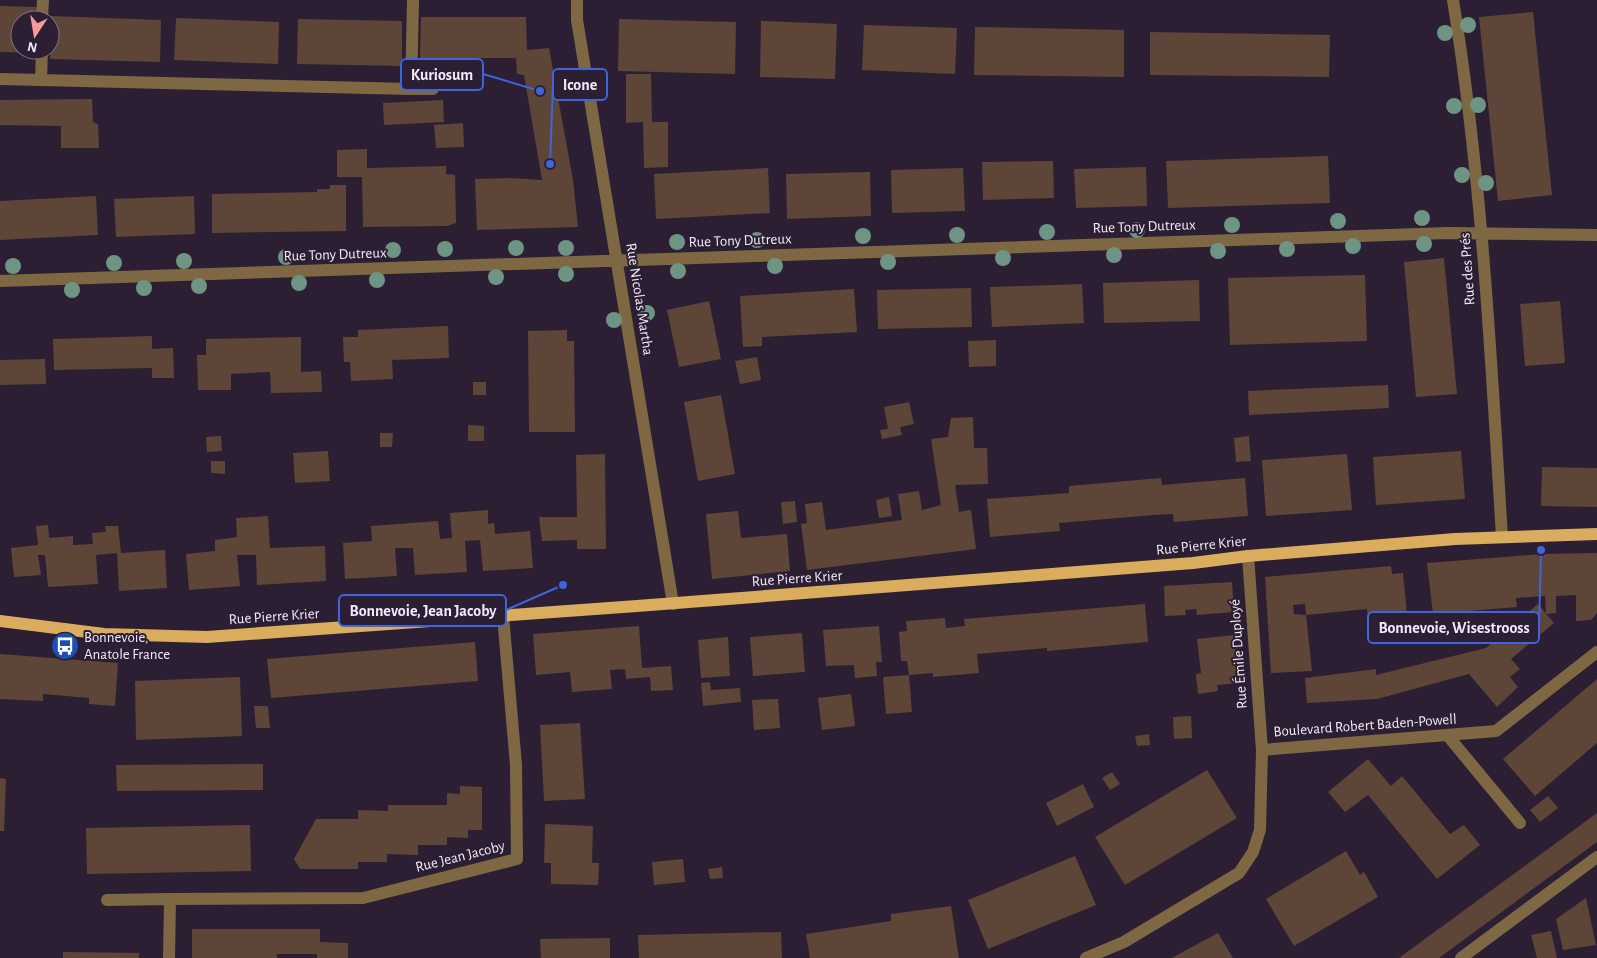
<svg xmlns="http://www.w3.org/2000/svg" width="1597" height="958" font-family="'Alegreya Sans',sans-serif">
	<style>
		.building { fill: #5d4537; fill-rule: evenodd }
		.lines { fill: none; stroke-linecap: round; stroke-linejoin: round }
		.minor { stroke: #7e6844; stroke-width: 12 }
		.major { stroke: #daac5d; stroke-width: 12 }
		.tree { fill: #6e9484 }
		.labels { text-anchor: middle; stroke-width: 4; stroke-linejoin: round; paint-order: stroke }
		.street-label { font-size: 15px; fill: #f3eaf8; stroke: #2c1f33 }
		.poi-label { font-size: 15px; fill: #f3eaf8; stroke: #2c1f33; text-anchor: start }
		.leader { fill: none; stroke: #3d65dd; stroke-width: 2 }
		.callout-dot { fill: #3d65dd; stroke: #2c1f33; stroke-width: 2 }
		.callout { fill: #2c1f33; stroke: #3d65dd; stroke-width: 2 }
		.callout-label { font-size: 16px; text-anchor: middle; font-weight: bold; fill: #f3eaf8 }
	</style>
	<rect width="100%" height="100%" fill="#2c1f33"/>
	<path class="building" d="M0,6L37,7V20H20V50H36V53L0,52Z
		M1533,12L1552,195L1498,201L1479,17Z
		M51,16L161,20L160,62L50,59Z
		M421,17H526L527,50L549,48L573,180L578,227L477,230L475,179L510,178L542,180L524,75L517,74L516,58H420Z
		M176,18L279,22L278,64L174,60Z
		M298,19L402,21V66L297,64Z
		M619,19L736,22L735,74L618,71Z
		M761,21L837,24L835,79L760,77Z
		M864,25L957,28L955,74L862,70Z
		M975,27L1124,30V77L974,75Z
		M1150,32L1330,35L1329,77L1150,75Z
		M626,74H651L652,122H668V167L644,168L643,122L626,123Z
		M92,99L93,122L98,124L99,148H61V126L0,125V100Z
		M443,100L444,122L384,125L383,103Z
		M463,123L464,147L436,148L434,125Z
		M367,149V168L446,166V174L455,175L456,223L447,226L363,227L362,177H337V150Z
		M1328,156L1330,203L1168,208L1166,161Z
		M1053,161L1054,198L983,200L982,162Z
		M1146,167L1147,206L1076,208L1074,169Z
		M768,168L770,213L656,219L654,174Z
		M963,168L965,211L892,213L891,170Z
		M870,172L871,216L787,219L786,174Z
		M330,185H346V231L212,233V194L317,192V189H330Z
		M96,196L98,235L0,240V201Z
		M194,196L195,234L116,237L114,199Z
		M1444,258L1457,394L1416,397L1404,262Z
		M1365,275L1367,341L1230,345L1228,278Z
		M1199,280L1200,321L1104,323L1103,283Z
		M1082,284L1084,323L992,327L990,287Z
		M971,288L972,327L878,329L877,290Z
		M854,289L857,332L762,337V346L743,347L740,296Z
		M709,301L721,359L679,367L667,310Z
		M1560,301L1565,363L1525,366L1520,304Z
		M448,326L449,358L392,360L393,379L351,381L350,362H344L343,337H358V330Z
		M567,330V341H574L575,432H529L528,331Z
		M152,336V349L173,348L174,378H152V368L54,370L53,339Z
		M301,337V372L321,371L322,392L271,393L270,372L231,374V390H198L197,355H206V339Z
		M996,340V366L969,367L968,341Z
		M757,357L761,380L740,384L735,361Z
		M45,359L46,384L0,385V360Z
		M473,382H486V395H473Z
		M1388,385L1389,408L1249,415L1248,391Z
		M721,395L735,474L698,481L684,402Z
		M909,402L914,424L900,427L902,435L882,439L880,430L888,429L884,407Z
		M973,417L974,448H987L988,484L955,485L959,512L971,510L976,549L807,570L801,524L807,523L805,504L822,502L826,530L902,520L898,494L919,491L922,510L941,505L931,439L948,437L951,418Z
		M468,425L484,426V441H468Z
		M380,433H393L392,447H380Z
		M221,436L222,451L207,452L206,437Z
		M1249,436L1251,461L1236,462L1234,438Z
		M328,451L330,481L295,483L293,453Z
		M1461,451L1465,499L1376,505L1373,457Z
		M605,454L606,549H577V540L542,541L539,517H577L576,455Z
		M1347,454L1352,510L1266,516L1262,460Z
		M211,461H225V474L211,473Z
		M1542,467L1597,468V507L1541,506Z
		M1161,478L1162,485L1245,478L1248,516L1174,522L1173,514L1154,515L1059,523L1060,531L990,537L987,499L1069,493V486Z
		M889,497L892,516L879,518L876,500Z
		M795,501L797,522L783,524L781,502Z
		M488,510V524L494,523L495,534L530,531L533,568L483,571L480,540L465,541L467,572L415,575L413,548H395L397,576L345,579L343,543L372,541L371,526L438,521L440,539L452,538L450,513Z
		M738,511L741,538L787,534L790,571L712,579L706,514Z
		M268,516L270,548L325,546L326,581L257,585L256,555H237L240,586L189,590L186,554L215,551V540L237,537L236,518Z
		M48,525L49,538L73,536V545L93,544L92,533L106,532L105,526H118L121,553L165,550L167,588L119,591L117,553L96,555L98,584L48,587L45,555H38L41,575L14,577L11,548L38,545L36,526Z
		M1597,553V613L1591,620L1576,621V595L1556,596V613L1546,614L1545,596L1516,598L1517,607L1433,614L1427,563L1542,554Z
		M1391,566L1392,574L1403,573L1407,614L1368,618L1367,609L1306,615L1312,671L1271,673L1265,577ZM1305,604L1306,615L1294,614L1293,605Z
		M1232,582L1234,612L1197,615L1196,609L1185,610L1186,615L1165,616L1164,586Z
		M1145,604L1148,642L1047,651V648L977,654L979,673L933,677V673L909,675L907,661H901L899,632L907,631L906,621L945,618L946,628L965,626L964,619Z
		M1538,604L1554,623L1511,659L1520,669L1510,677L1518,687L1497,707L1469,674L1377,699L1307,703L1305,678L1376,669V675L1486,648Z
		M639,626L642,668L671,666L673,690L651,691L650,677L626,679L625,669L610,670L612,689L572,692L570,672L536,675L533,634Z
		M879,626L882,662H876L877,676L855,678L854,665L826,666L823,630Z
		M802,633L805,672L753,676L750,637Z
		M1234,635L1239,683L1217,685L1218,691L1198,694L1196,674L1201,673L1197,639Z
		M728,637L730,676L701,678L698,640Z
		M475,642L478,681L271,698L267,659Z
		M0,654L118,663L115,706L89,704V698L55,695L43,694V701L0,699Z
		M909,675L912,712L886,714L883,677Z
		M240,677L242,736L136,740L135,681Z
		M1597,679V743L1535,796L1503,759Z
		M710,682L711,690L740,688L741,702L703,706L701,683Z
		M851,694L855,726L822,730L818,698Z
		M778,699L780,728L754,730L752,700Z
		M254,706H268L270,728H256Z
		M1191,716L1192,738L1174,739L1173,717Z
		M580,723L585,799L544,801L540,725Z
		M1149,734L1150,745L1137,746L1135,736Z
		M1368,759L1391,786L1402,776L1450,834L1464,825L1480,845L1437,879L1368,795L1345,812L1328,792Z
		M263,764V790L117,791L116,765Z
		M1207,770L1237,818L1125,885L1095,837Z
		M1112,772L1120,784L1110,790L1102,778Z
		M0,778L6,779L4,831H0Z
		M1083,784L1094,807L1057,826L1046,803Z
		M460,786L482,787V830H468V838L447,837V845H418V855L387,854V862H358V869H300L294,859L316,819H358V810L388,811V805H447V793L460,794Z
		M1548,796L1558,808L1540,822L1530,810Z
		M1597,813V842L1439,958H1399Z
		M545,824L593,826L592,863H599L598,885L551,884V863H544Z
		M250,825L251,871L87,874L86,828Z
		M1346,851L1360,875L1364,872L1378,897L1294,946L1266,899Z
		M1075,856L1096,905L988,949L968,900Z
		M683,859L685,882L654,885L652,862Z
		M722,867L723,878L710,879L708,869Z
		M1586,898L1596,945L1563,950L1556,919Z
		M951,906L959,958H810L806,934L891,921V914Z
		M192,929H320V942L348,943V958H317V954H277V958H192Z
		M1551,931L1557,958H1537L1531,935Z
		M781,932L782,958H639L638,935Z
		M1218,933L1233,958H1172L1190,948Z
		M610,938V958H541L540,939Z
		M63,952L139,953V958H63Z"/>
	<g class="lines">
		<path class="minor" d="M577,0V20L673,604
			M1453,0C1482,177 1491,358 1502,537
			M42,20L43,0
			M42,50L41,80L411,89L413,0
			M0,79L41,80
			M411,89H433
			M0,281L1448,233L1597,235
			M1448,736L1520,823
			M1262,750L1496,731L1597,652
			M107,900L170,899
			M169,958L170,899L363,898L517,859L516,765L503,616
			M1086,958L1124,942L1239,873L1253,852L1260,830L1262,750L1248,556
			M1461,958L1597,857"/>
		<path class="major" d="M0,621L104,634L207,637L637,606L1193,563L1248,556L1455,539L1597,534"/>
	</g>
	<g class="tree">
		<circle cx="1468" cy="25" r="8"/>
		<circle cx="1445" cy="33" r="8"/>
		<circle cx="1478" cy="105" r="8"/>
		<circle cx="1454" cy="106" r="8"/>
		<circle cx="1462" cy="175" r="8"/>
		<circle cx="1486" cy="183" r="8"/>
		<circle cx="1422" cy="218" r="8"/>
		<circle cx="1338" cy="221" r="8"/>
		<circle cx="1232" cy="225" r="8"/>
		<circle cx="1137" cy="230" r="8"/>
		<circle cx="1047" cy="232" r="8"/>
		<circle cx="957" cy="235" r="8"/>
		<circle cx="863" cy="236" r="8"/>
		<circle cx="757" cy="240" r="8"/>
		<circle cx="677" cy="242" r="8"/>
		<circle cx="1424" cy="244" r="8"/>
		<circle cx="1353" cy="246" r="8"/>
		<circle cx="516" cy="248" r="8"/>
		<circle cx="566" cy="248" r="8"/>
		<circle cx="445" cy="249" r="8"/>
		<circle cx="1287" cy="249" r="8"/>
		<circle cx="393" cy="250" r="8"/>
		<circle cx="1218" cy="251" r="8"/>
		<circle cx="1114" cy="255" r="8"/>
		<circle cx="286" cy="257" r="8"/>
		<circle cx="1003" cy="258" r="8"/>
		<circle cx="184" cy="261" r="8"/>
		<circle cx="888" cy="262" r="8"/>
		<circle cx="114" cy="263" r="8"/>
		<circle cx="13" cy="266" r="8"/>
		<circle cx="775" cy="266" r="8"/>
		<circle cx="678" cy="271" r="8"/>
		<circle cx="566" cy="274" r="8"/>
		<circle cx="496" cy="277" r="8"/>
		<circle cx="377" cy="280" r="8"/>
		<circle cx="299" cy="283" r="8"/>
		<circle cx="199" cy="286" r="8"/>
		<circle cx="144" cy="288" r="8"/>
		<circle cx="72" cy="290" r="8"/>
		<circle cx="647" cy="313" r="8"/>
		<circle cx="614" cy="320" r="8"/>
	</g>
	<defs>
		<g id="bus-disc" transform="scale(1.4375)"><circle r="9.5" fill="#1a4fb4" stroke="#2c1f33"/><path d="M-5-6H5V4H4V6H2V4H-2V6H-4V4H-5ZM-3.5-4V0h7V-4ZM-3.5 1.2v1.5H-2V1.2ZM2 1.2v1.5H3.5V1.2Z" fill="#fff"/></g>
	</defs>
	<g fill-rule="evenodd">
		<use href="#bus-disc" x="65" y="646"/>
	</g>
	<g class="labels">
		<g class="street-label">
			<text transform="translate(1144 226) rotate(-2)" y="5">Rue Tony Dutreux</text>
			<text transform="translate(740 240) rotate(-2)" y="5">Rue Tony Dutreux</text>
			<text transform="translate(335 254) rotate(-2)" y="5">Rue Tony Dutreux</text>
			<text transform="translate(1467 269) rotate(-94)" y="5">Rue des Prés</text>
			<text transform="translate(640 299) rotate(81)" y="5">Rue Nicolas Martha</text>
			<text transform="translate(1201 545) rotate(-6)" y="5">Rue Pierre Krier</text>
			<text transform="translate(797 578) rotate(-4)" y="5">Rue Pierre Krier</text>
			<text transform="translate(274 616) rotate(-4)" y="5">Rue Pierre Krier</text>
			<text transform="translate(1238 654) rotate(-94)" y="5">Rue Émile Duployé</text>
			<text transform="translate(1365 725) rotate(-4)" y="5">Boulevard Robert Baden-Powell</text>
			<text transform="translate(460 856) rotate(-14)" y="5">Rue Jean Jacoby</text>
		</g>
		<g class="poi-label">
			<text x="84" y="642">Bonnevoie,<tspan x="84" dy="17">Anatole France</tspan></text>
		</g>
	</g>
	<path class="leader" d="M540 91L483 74M550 164L553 84M563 585L506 610M1541 550L1539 627"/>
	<g class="callout-dot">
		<circle cx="540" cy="91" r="5"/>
		<circle cx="550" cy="164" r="5"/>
		<circle cx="563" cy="585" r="5"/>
		<circle cx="1541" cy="550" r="5"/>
	</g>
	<g class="callout">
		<rect x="401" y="59" width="82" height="31" rx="5"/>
		<rect x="553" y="69" width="54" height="31" rx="5"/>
		<rect x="339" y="595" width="167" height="31" rx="5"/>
		<rect x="1368" y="612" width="171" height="31" rx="5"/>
	</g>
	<g class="callout-label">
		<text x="442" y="80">Kuriosum</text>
		<text x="580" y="90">Icone</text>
		<text x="423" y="616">Bonnevoie, Jean Jacoby</text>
		<text x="1454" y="633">Bonnevoie, Wisestrooss</text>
	</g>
	<g transform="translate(35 35) rotate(192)"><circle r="24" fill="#2c1f33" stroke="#7c7082"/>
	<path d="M0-4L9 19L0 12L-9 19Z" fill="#f59b9e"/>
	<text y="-8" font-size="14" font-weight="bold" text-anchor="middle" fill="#f3eaf8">N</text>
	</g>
</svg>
